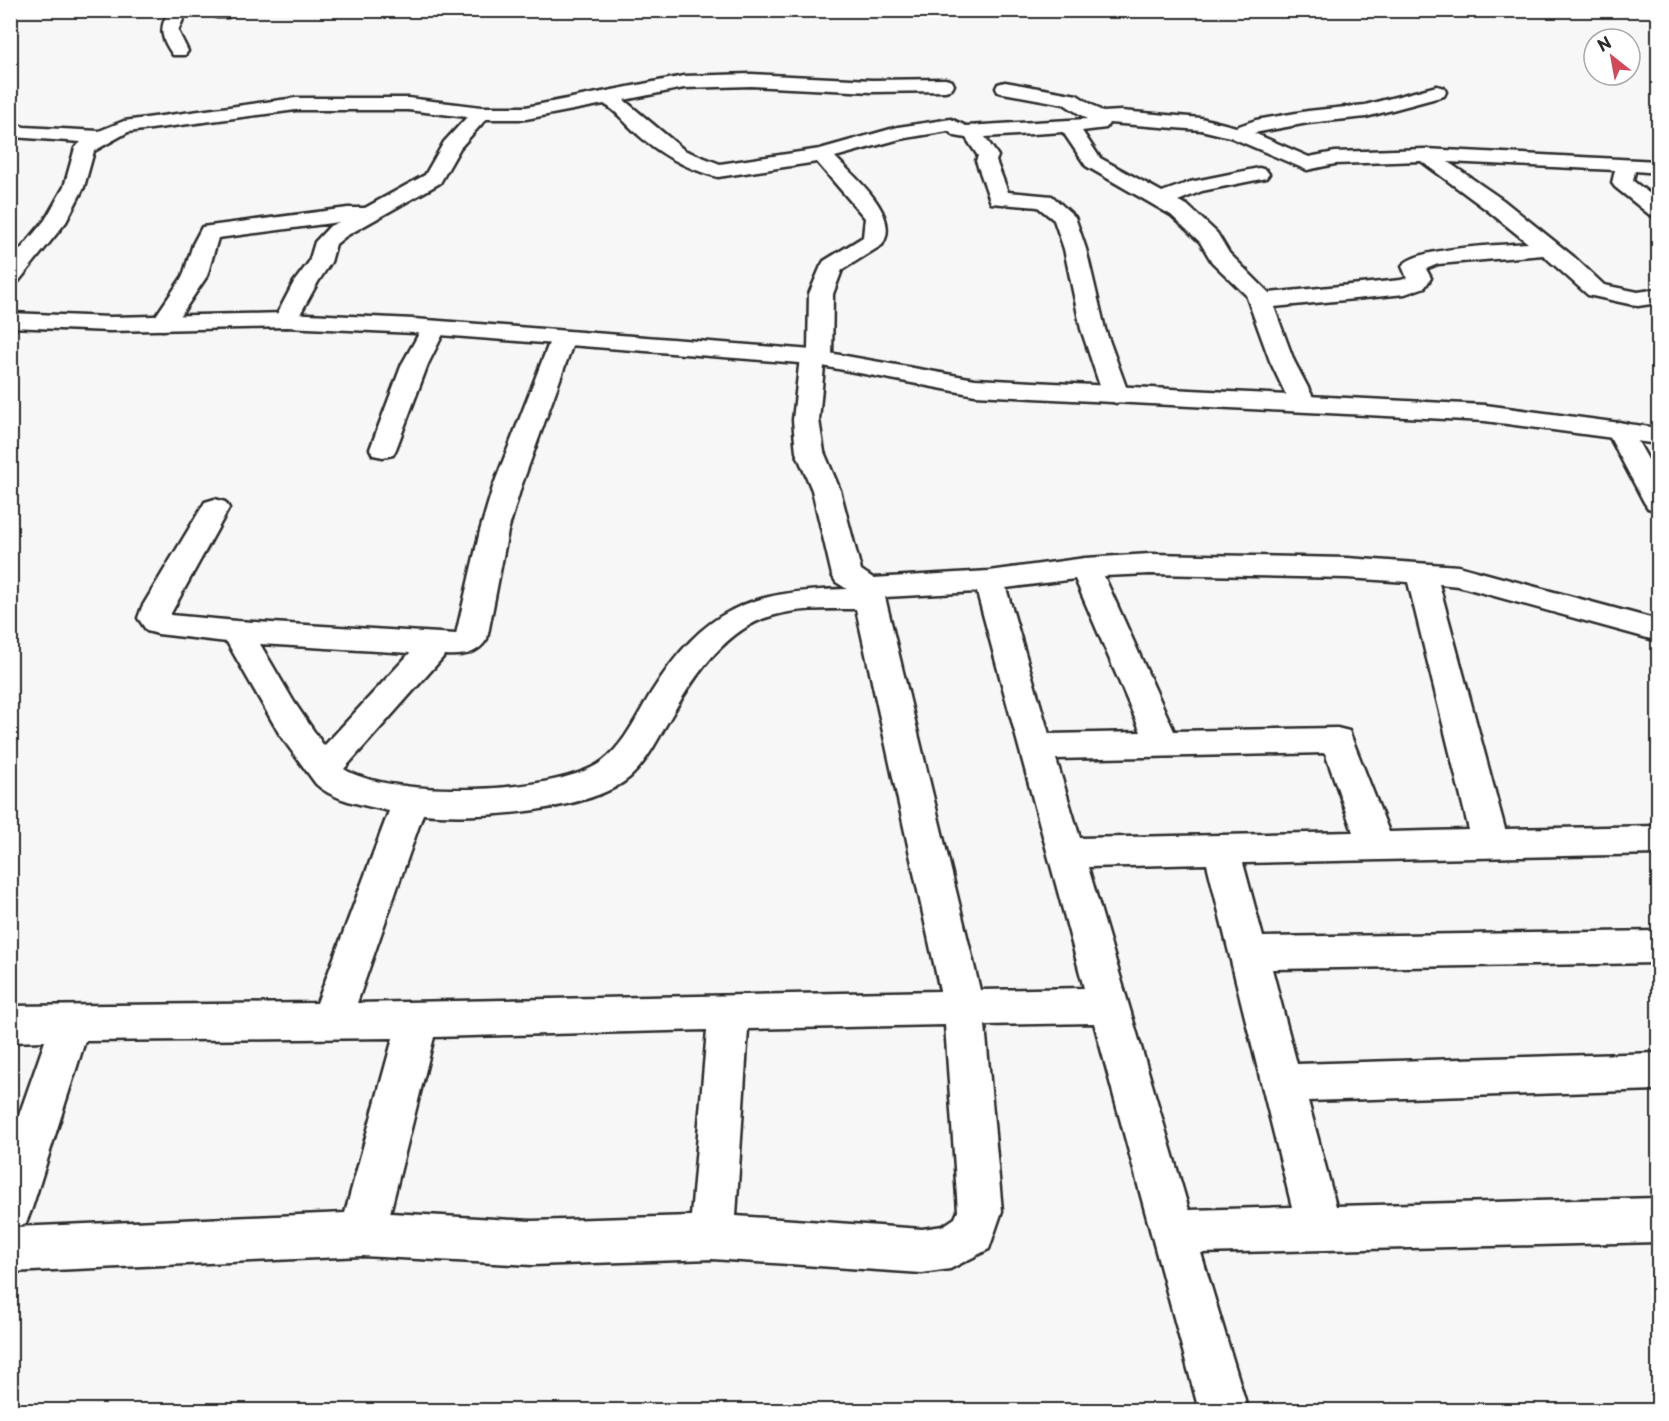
<svg xmlns="http://www.w3.org/2000/svg" width="1669" height="1421" font-family="'Playpen Sans',sans-serif">
	<style>
		.lines { fill: none; stroke-linecap: round; stroke-linejoin: round }
		.minor-casing { stroke: #2b2b2b; stroke-width: 5 }
		.tertiary-casing { stroke: #2b2b2b; stroke-width: 5 }
		.minor { fill: #fff; fill-rule: evenodd }
		.tertiary { fill: #fff; fill-rule: evenodd }
	</style>
	<rect width="100%" height="100%" fill="#f7f7f7"/>
	<filter id="ink" filterUnits="userSpaceOnUse"><feTurbulence type="fractalNoise" baseFrequency=".0167" numOctaves="2"/><feDisplacementMap in="SourceGraphic" scale="12" xChannelSelector="R" yChannelSelector="G"/><feConvolveMatrix kernelMatrix="1 2 1 2 8 2 1 2 1" color-interpolation-filters="sRGB"/></filter>
	<g filter="url(#ink)">
		<g class="lines">
			<g class="minor-casing">
				<path id="minor" d="M170,10H187L178,31L188,51L185,55H173C161,38 158,28 170,10Z
					M215,10H232L228,17H216L214,13Z
					M751,74L872,80L945,79L952,81L954,85L952,89L945,91L872,92L751,86L684,88L624,100L684,150L720,164L820,149L898,127L951,119L966,126L1087,119L1064,104L998,92L996,88L998,84L1005,82L1077,95L1103,112L1121,111L1201,118L1236,127L1256,120L1308,111L1365,105L1437,86L1444,88L1446,92L1444,96L1366,117L1308,123L1254,133L1309,157L1335,152L1425,149L1658,161V173L1635,171L1633,181L1658,200V216L1650,215L1615,187L1612,183L1615,170L1448,162L1503,200L1574,257L1604,285L1638,292L1658,289V303L1638,306L1588,295L1543,255L1438,264L1426,269L1431,278L1425,287L1405,294L1274,307L1294,361L1315,401L1311,406L1302,409L1293,406L1289,401L1270,361L1246,295L1212,262L1200,242L1171,215L1086,166L1063,132L985,137L998,156L996,161L1008,192L1052,196L1075,217L1086,249L1105,329L1129,395L1125,400L1116,403L1107,400L1103,395L1081,329L1064,249L1054,220L1038,207L991,203L976,161L978,156L966,138L955,136L948,131L900,139L835,157C854,177 902,215 882,245L842,270L833,294L832,359L829,364L824,366L819,420L824,452L840,490L861,570L873,578L989,571L1085,558L1150,554L1347,558L1458,566L1658,620V641L1458,586L1439,584L1505,829L1658,826V854L1243,863L1263,937L1658,931V963L1272,969L1297,1064L1658,1053V1090L1308,1101L1336,1206L1658,1198V1242L1201,1253L1248,1410H1199L1094,1023L985,1025L1002,1211L989,1249L950,1269L922,1273L712,1259L532,1265L362,1256L10,1272V1141L45,1041L10,1042V1006L317,1003L389,811C365,805 334,801 316,784L280,735L227,642L158,634L147,631L138,618L142,607L205,502L215,499L225,502L229,508L170,615L237,621L456,634L480,531L493,487L551,338L554,333L563,331L572,333L575,338L521,487L508,531L487,639C477,655 462,656 445,655L344,769C390,799 561,795 604,760C625,743 637,716 651,693C704,608 749,591 847,589L836,582L832,575L812,490L796,452L793,420L800,357L803,352L808,351L809,294L821,266L824,261L863,237L865,218L817,162L718,177C685,169 652,150 628,125C619,116 616,111 604,104L526,119H486L460,148L440,183L346,236L336,244L331,262L318,282L294,325L286,327L278,325L274,320L294,282L309,262L315,242L330,226L339,222L218,238L207,276L172,328L163,330L154,328L151,323L183,276L193,244L202,227L348,208H365L425,175L444,142L467,117L408,110H296L128,132L94,151L84,187L66,222L18,282L10,284V262L45,220L64,187L75,148L81,142L13,137L10,136V122L24,127L99,131L124,121L296,98H408L481,107H526L684,76ZM1109,123L1201,130L1230,137L1307,170L1335,164L1421,161L1487,210L1528,243C1503,245 1415,247 1402,266L1407,278L1401,280L1269,293L1229,253L1217,233L1187,205L1178,201L1202,191L1266,178L1269,174L1266,170L1259,168L1190,182L1162,192L1100,158L1082,131L1106,128ZM1150,574L1347,578L1408,582L1469,830L1389,832L1349,731L1337,728L1174,731L1104,576ZM1075,579L1141,732L1049,734L1006,588ZM977,592L1084,988L980,990L885,597ZM856,609L940,991L357,1003L423,814C475,819 590,812 630,777C649,760 660,734 673,713C696,674 728,626 775,615C801,608 829,609 856,609ZM260,644L410,653L324,746L294,702ZM1325,753L1353,832L1080,838L1056,759ZM1207,864L1292,1207L1189,1210L1088,867ZM945,1025L958,1211L955,1218L943,1226L922,1229L736,1216L748,1029ZM707,1030L691,1216L532,1221L390,1213L434,1037ZM393,1038L345,1213L15,1227L26,1223L32,1208L85,1041Z
					M434,321L443,323L446,328L428,364L396,449L393,455L383,457L373,455L370,449L402,364L425,323Z
					M1619,422L1628,424L1658,477V511L1648,508L1644,502L1606,430L1610,424Z"/>
			</g>
			<g class="tertiary-casing">
				<path id="tertiary" d="M10,313L110,317L286,313L414,319L812,350L975,379L1485,405L1658,428V444L1485,421L975,395L812,364L414,333L286,327L110,331L10,327Z"/>
			</g>
			<use href="#minor" class="minor"/>
			<use href="#tertiary" class="tertiary"/>
		</g>
	</g>
	<rect width="1669" height="1421" fill="none" stroke="#fff" stroke-width="36"/>
	<rect x="18" y="18" width="1633" height="1385" fill="none" stroke="#2b2b2b" stroke-width="2" filter="url(#ink)"/>
	<g transform="translate(1612 57) rotate(329)"><circle r="28" fill="#ffffff" stroke="#aaaaaa" stroke-width="1.5"/>
	<path d="M0-4.5L10 22L0 15L-10 22Z" fill="#d1495b"/>
	<text y="-9" font-size="16" font-weight="bold" text-anchor="middle" fill="#2b2b2b">N</text>
	</g>
</svg>
